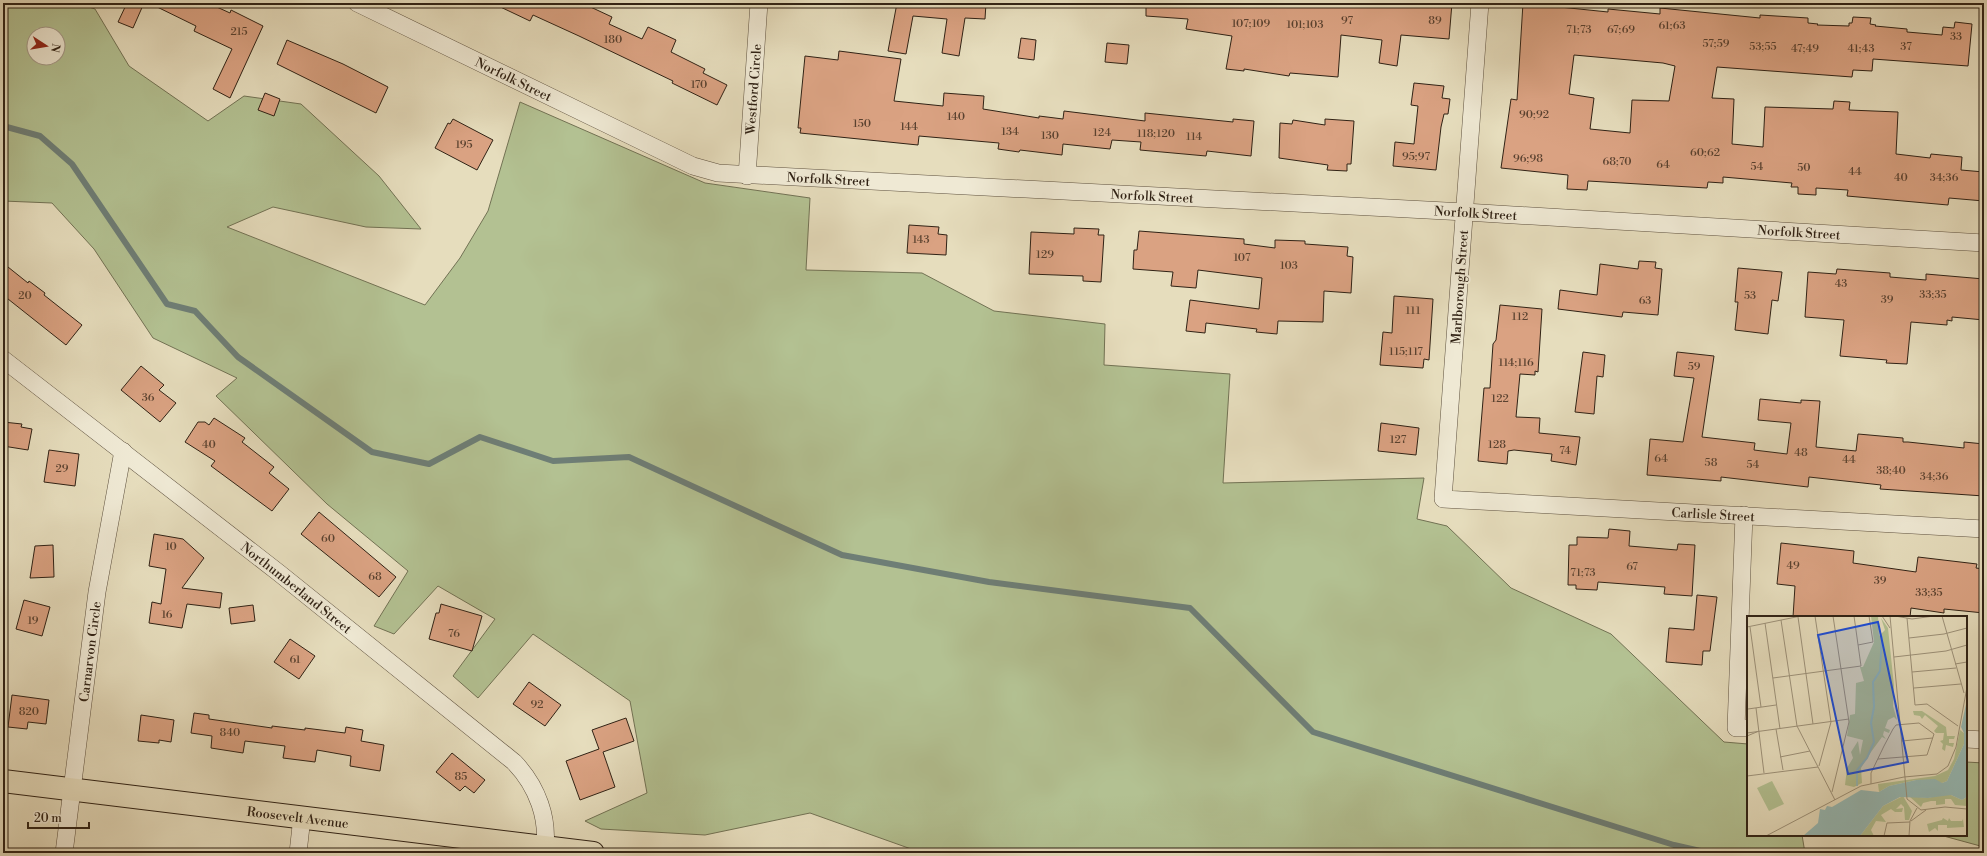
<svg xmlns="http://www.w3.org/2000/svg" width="1987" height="856" font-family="'Libre Bodoni',serif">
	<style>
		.green { fill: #b3c192; stroke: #727254; fill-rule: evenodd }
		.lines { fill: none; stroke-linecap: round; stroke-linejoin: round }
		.stream { stroke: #6e7e76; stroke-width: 6 }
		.building { fill: #daa282; stroke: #302215; fill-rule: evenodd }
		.minor-casing { stroke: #5e513f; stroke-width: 18 }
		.primary-casing { stroke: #302215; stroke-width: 24 }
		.minor { stroke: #efe9d4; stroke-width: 17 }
		.primary { stroke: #e6ddbd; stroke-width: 22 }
		.labels { text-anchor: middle; stroke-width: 4; stroke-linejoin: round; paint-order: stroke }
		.number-label { font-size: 11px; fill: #5a4230 }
		.street-label { font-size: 13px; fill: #302215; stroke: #efe9d4 }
		.inset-river { fill: none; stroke: #97bbb7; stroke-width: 2 }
		.inset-road { fill: none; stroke: #9d927a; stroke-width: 1 }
		.view { fill: #1d4ed8; fill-opacity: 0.15; stroke: #1d4ed8; stroke-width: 2 }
		.inset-edge { fill: none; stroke: #302215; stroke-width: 2 }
	</style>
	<rect width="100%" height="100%" fill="#e6ddbd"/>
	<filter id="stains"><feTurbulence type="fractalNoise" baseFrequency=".005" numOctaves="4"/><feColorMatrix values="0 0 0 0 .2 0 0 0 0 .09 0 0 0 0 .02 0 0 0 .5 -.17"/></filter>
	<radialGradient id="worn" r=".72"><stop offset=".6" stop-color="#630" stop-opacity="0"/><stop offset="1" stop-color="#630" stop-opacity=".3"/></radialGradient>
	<path class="green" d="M3,3H77L95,9L129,66L208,121L244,96L301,104L379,176L421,229L366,227L273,207L227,227L425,305L460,258L488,211L520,102L705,183L810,198L806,270L922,273L994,311L1105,324L1104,365L1230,374L1223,483L1424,478L1417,519L1447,526L1511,588L1611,634L1724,742L1748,744V835H1802L1805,853H931L914,850L810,813L705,835L601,829L585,821L647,793L630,701L533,634L478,698L453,676L495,619L438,586L394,634L374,626L408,571L327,504L216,396L237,378L153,338L94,249L52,203L3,201ZM34,34H58V58H34Z
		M1966,762L1984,763V847L1940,835H1966Z"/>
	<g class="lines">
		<path class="stream" d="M3,126L40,136L72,164L167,304L195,311L238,357L372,452L429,464L480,437L553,461L629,457L842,555L989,582L1190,608L1313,732L1674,845L1709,853"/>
	</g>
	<path class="building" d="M127,3H144L133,28L118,22Z
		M149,3H208L230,13L231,10L263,26L230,98L213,89L232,49L194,31L196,26Z
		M492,3H582L612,17L609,24L642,39L648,27L676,40L671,52L705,69L703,73L727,85L717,105L672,83L673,81L579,36L533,15L530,21Z
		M897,3H986L985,19L965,18L959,56L942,53L947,19L913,16L906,54L888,51Z
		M1146,3H1452L1449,39L1401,35L1397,66L1379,63L1382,40L1341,35L1338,77L1290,73L1289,76L1244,69V71L1226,69L1232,36L1186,29L1188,19L1146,16Z
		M1523,3L1550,4V6L1608,12V9L1660,14V8L1760,18V15L1808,18V23L1818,24L1817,25L1849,26V23H1852L1853,17L1871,18L1870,24L1876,25L1875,26L1907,29V32L1942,35L1943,27L1954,28L1955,22L1972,24L1968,66L1873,59L1872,71L1853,70L1852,77L1717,67L1712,98L1734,99L1732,144L1763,147L1765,107L1833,109L1834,101L1850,102L1849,110L1898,112L1896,154L1930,158L1931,154L1962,157L1961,170L1984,172V201L1949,198L1948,205L1847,196L1848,190L1816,188V195L1798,194V187H1791L1792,183L1723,177V183L1708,182L1707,188L1588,181L1587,190L1567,189L1568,175L1501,168L1511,99L1517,100ZM1574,55L1663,63L1675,66L1669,101L1632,100L1630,133L1590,129L1594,98L1569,94Z
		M1021,38L1036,40L1034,60L1018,58Z
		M287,40L343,64L388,87L376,113L277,64Z
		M1107,43L1129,45L1127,64L1105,62Z
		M839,51L901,59L894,101L943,106L944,93L984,96L983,109L1039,118V116L1063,119L1064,111L1145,121V113L1233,122V119L1254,121L1251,156L1207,151L1206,156L1140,150L1141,142L1112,140L1110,149L1063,144L1062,155L1020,150L1019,152L998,149L999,143L919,136L918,145L800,133L801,128H798L805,56L838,60Z
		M1414,83L1444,86L1442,98L1450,99L1448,114H1444L1441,127L1436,170L1393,166L1395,142L1414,144L1418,106L1411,105Z
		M265,93L280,99L274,116L258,110Z
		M453,119L493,140L477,170L435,148L448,123L450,124Z
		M1325,119L1354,121L1351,164H1347V171L1327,170L1328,165L1279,158L1280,123L1292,124L1293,120L1325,125Z
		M909,225L939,227L938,234L947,235L946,255L907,253Z
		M1074,228L1099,229L1098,235H1104L1101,282L1083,281V276L1029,274L1031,232L1074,234Z
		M1139,231L1244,239V244L1275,248V240L1305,241V244L1348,247L1347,256L1353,257L1351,293L1324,291L1323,322L1278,321L1277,334L1256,332L1257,329L1206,323L1205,333L1186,331L1190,300L1259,309L1262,278L1198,270L1196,288L1171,286L1173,272L1133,269L1134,250H1137Z
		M1639,261L1656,262L1655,268L1662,269L1658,315L1623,312L1622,317L1558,309L1560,290L1597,295L1600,264L1638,269Z
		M3,263L28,283L29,281L45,293L44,295L82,325L66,345L3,295Z
		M1738,268L1782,272L1778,301L1772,300L1768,334L1735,330L1738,302H1735Z
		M1837,269L1890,273V277L1926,280V274L1984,279V320L1952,317V321L1947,320V325L1911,322L1907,364L1886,363L1887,360L1840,356L1844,320L1805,317L1808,272L1836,274Z
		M1394,296L1433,299L1429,360L1424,359L1423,368L1380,365L1383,332L1392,333Z
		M1500,305L1542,309L1538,372L1535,371V375L1520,374L1516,417L1540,418L1539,433L1580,437L1576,465L1551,461L1552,454L1514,450L1508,451L1507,464L1478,461L1484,388H1490L1493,344L1496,340Z
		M1583,352L1605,355L1603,377L1597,376L1594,414L1575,412Z
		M1677,352L1714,356L1702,437L1755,443L1754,450L1787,454L1791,423L1758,420L1760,399L1801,403V400L1820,401L1816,447L1856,451L1858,434L1903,438V442H1908L1964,448V442L1984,444V496L1880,489L1881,485L1809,477L1808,487L1721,477V481L1647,475L1650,439L1683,442L1694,378L1674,376Z
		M141,366L164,385L159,390L176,403L160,422L121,390Z
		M214,418L245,438L242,442L274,467L269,473L289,489L272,511L211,466L215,461L185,442L198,422H205L209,425Z
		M3,422L22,424L21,427L32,429L28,450L3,446Z
		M1381,423L1419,428L1416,455L1378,451Z
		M49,450L79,454L75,486L44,482Z
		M319,512L396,577L379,597L301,534Z
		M1609,529L1630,531L1629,546L1677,550L1678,544L1695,545L1692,596L1664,594L1665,587L1598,582L1597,590L1576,589V585H1568L1569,545H1577V537L1608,538Z
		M154,534L183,539L204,558L182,588L222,593L220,608L187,604L182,628L149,623L152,602L161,604L166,569L149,566Z
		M1781,543L1854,551L1853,563L1916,572L1918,557L1977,564L1976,568L1984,569V613L1944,609V613L1911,608L1910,617H1793L1795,586L1777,584Z
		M53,545L54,577L30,578L35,546Z
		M1697,595L1717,597L1710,651H1703L1702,665L1666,662L1669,628L1694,630Z
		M24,600L50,607L42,636L16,629Z
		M441,604L482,616L472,651L429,639L436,613H439Z
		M253,605L255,621L231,624L229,608Z
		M290,639L315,656L299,679L274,662Z
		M529,682L561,705L545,726L513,704Z
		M12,695L49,700L46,724L28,722L27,729L8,727Z
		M194,713L209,715V719L272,728V726L305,730V728L345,733L346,727L363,730L361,741L384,745L380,771L350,766L351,756L317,750L315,762L283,758L285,746L245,741L243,753L211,748L212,736L191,733Z
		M141,715L174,720L171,742L159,740V743L138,741Z
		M626,718L634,741L603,752L615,787L580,800L566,761L599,749L592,730Z
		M452,753L485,780L474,793L465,786L460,791L436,772Z"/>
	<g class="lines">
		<g class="minor-casing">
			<g id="minor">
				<path id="s1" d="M357,3L693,166L718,173L1465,212L1984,243"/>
				<path id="s2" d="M1480,3L1443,499L1984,529"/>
				<path id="s3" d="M747,176L759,3"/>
				<path id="s4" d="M3,359L279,573L514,762C537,786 550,819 544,853"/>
				<path d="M1744,515L1736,728H1748"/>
				<path d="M1966,739L1984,740"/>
				<path id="s5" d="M64,853L97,592L123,451"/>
				<path d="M298,853L302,817"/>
			</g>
		</g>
		<g class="primary-casing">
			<g id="primary">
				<path id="s6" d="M3,781L593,853"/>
			</g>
		</g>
		<use href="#minor" class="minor"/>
		<use href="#primary" class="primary"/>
	</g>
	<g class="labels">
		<g class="number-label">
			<text x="1347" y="24">97</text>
			<text x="1435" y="24">89</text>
			<text x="1251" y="27">107;109</text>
			<text x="1305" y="28">101;103</text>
			<text x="1672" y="29">61;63</text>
			<text x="1579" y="33">71;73</text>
			<text x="1621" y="33">67;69</text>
			<text x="239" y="35">215</text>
			<text x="1956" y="40">33</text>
			<text x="613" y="43">180</text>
			<text x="1716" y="47">57;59</text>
			<text x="1763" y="50">53;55</text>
			<text x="1906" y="50">37</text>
			<text x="1805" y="52">47;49</text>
			<text x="1861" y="52">41;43</text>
			<text x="699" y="88">170</text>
			<text x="1534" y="118">90;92</text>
			<text x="956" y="120">140</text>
			<text x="862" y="127">150</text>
			<text x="909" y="130">144</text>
			<text x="1010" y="135">134</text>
			<text x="1102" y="136">124</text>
			<text x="1156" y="137">118;120</text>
			<text x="1050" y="139">130</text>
			<text x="1194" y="140">114</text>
			<text x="464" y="148">195</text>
			<text x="1705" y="156">60;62</text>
			<text x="1416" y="160">95;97</text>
			<text x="1528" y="162">96;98</text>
			<text x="1617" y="165">68;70</text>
			<text x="1663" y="168">64</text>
			<text x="1757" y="170">54</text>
			<text x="1804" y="171">50</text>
			<text x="1855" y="175">44</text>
			<text x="1901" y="181">40</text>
			<text x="1944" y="181">34;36</text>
			<text x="921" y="243">143</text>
			<text x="1045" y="258">129</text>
			<text x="1242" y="261">107</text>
			<text x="1289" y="269">103</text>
			<text x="1841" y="287">43</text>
			<text x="1933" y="298">33;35</text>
			<text x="25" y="299">20</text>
			<text x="1750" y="299">53</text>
			<text x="1887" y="303">39</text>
			<text x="1645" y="304">63</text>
			<text x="1413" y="314">111</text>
			<text x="1520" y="320">112</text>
			<text x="1406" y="355">115;117</text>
			<text x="1516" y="366">114;116</text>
			<text x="1694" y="370">59</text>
			<text x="148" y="401">36</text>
			<text x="1500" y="402">122</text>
			<text x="1398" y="443">127</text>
			<text x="209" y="448">40</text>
			<text x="1497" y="448">128</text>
			<text x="1565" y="454">74</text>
			<text x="1801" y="456">48</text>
			<text x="1661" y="462">64</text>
			<text x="1849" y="463">44</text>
			<text x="1711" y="466">58</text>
			<text x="1753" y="468">54</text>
			<text x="62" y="472">29</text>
			<text x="1891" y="474">38;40</text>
			<text x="1934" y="480">34;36</text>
			<text x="328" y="542">60</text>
			<text x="171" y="550">10</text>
			<text x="1793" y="569">49</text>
			<text x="1632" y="570">67</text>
			<text x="1583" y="576">71;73</text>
			<text x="375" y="580">68</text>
			<text x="1880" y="584">39</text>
			<text x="1929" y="596">33;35</text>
			<text x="167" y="618">16</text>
			<text x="33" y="624">19</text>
			<text x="454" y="637">76</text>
			<text x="295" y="663">61</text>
			<text x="537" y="708">92</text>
			<text x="29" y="715">820</text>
			<text x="230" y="736">840</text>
			<text x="461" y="780">85</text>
		</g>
		<g class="street-label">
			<text dy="5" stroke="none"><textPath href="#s1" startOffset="174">Norfolk Street</textPath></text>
			<text dy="5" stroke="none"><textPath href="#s3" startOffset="87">Westford Circle</textPath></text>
			<text dy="5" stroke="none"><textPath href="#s1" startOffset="510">Norfolk Street</textPath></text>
			<text dy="5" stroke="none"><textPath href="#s1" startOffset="834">Norfolk Street</textPath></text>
			<text dy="5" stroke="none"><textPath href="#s1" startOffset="1158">Norfolk Street</textPath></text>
			<text dy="5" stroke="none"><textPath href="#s1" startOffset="1482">Norfolk Street</textPath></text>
			<text transform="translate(1459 287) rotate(-86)" y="5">Marlborough Street</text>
			<text dy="5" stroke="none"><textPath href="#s2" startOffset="768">Carlisle Street</textPath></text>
			<text dy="5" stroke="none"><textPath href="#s4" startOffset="372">Northumberland Street</textPath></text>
			<text dy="5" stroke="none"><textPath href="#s5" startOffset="203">Carnarvon Circle</textPath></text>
			<text dy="5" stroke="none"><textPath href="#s6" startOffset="297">Roosevelt Avenue</textPath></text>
		</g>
	</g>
	<g transform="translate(1747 616)">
		<rect width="220" height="220" fill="#e6ddbd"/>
		<path d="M124,0H131L132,20L138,14L134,2L141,12L147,70L146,90L150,104L147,101L141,104L138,112L143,114L142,117L137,115L136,119L139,123L135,121L124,136L114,152L115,167L107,171L98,169L100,152L106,142L104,136L111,125L113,139L116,124L100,120L103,99L108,98L109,67L117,65L113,51H116L127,26ZM166,95H175L199,111L200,120H208L207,123H202V127H207L206,131L199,129L198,135L195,133L196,128L193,125L196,124L197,117H189L187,115L191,110L178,99L175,103L173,100L167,99ZM213,114L217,117V128L200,165L195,167L169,164L142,170L132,176L131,168L188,160L201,154L207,143ZM25,165L37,188L22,195L10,172ZM193,179H204L215,184L220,181V190L208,189L204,183H198V188L189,189V185H184L176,187L174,191L162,180L181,182ZM156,180L165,195L162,204H158L157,191L154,188L149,193L156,192L155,196H148L144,193L134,199L139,206L129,205L124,214L127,220H113L136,190ZM196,202L201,205L202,202L204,205H215L216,203L217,211L200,212V209H191V215L188,212L182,216L180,208L195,204Z" fill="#b3c192"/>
		<path d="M220,84V181L215,184L204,179L181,182L153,181L136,190L113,220H56L71,207L73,193L78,194L80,190L85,191L114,174L132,176L142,170L169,164L188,163L195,167L200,165L217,128V117L214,111Z" fill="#97bbb7"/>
		<path class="inset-river" d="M110,170V154L120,142L127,126L124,107L127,91L126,66L133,55L135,20"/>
		<path class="inset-road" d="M68,0L84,106L72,150M135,0L143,12M143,0L160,183L174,194L198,191L220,193M148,0L165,3L187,0M195,0L217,77M51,1L66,108M160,2L168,89L180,88L211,110M34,4L50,110L88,184M18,7L33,113M0,11L54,0M3,11L14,91M162,22L197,18L220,12M111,29L126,26L122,0M147,41L199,35L220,29M208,48L220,46M165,56L209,52M26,62L114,50L107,0M167,72L214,68M9,92L17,157M1,93L29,89M29,113L36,154M0,117L102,103M0,120L12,115M155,125L186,122M33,141L63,135M0,160L71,151M157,161L190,158L201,150L209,131L220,71M124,168V157L137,130L146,113L149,109L172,107L187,118L180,139L131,143M85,176L102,106L86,0M164,205L179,194M19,220L114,170L157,161M137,220L140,207L163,206M162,220L163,205L170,192"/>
		<path class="view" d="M131,6L161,146L101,158L71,19Z"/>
		<rect width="220" height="220" class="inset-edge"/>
	</g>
	<rect width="1987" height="856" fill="none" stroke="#e6ddbd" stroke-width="16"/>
	<rect x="4" y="4" width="1979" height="848" fill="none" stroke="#302215" stroke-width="2"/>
	<rect x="8" y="8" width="1971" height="840" fill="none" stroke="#302215"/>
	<g transform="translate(46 46) rotate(102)"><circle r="19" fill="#efe9d4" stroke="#a39988"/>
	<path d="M0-3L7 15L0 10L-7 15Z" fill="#8f2418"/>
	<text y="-6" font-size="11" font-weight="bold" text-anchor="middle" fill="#302215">N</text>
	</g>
	<path d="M28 822v6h61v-6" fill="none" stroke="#302215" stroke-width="2"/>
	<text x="34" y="822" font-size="12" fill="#302215" stroke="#efe9d4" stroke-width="3" paint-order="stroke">20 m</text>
	<rect width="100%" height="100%" filter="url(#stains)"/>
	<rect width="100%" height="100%" fill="url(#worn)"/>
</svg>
